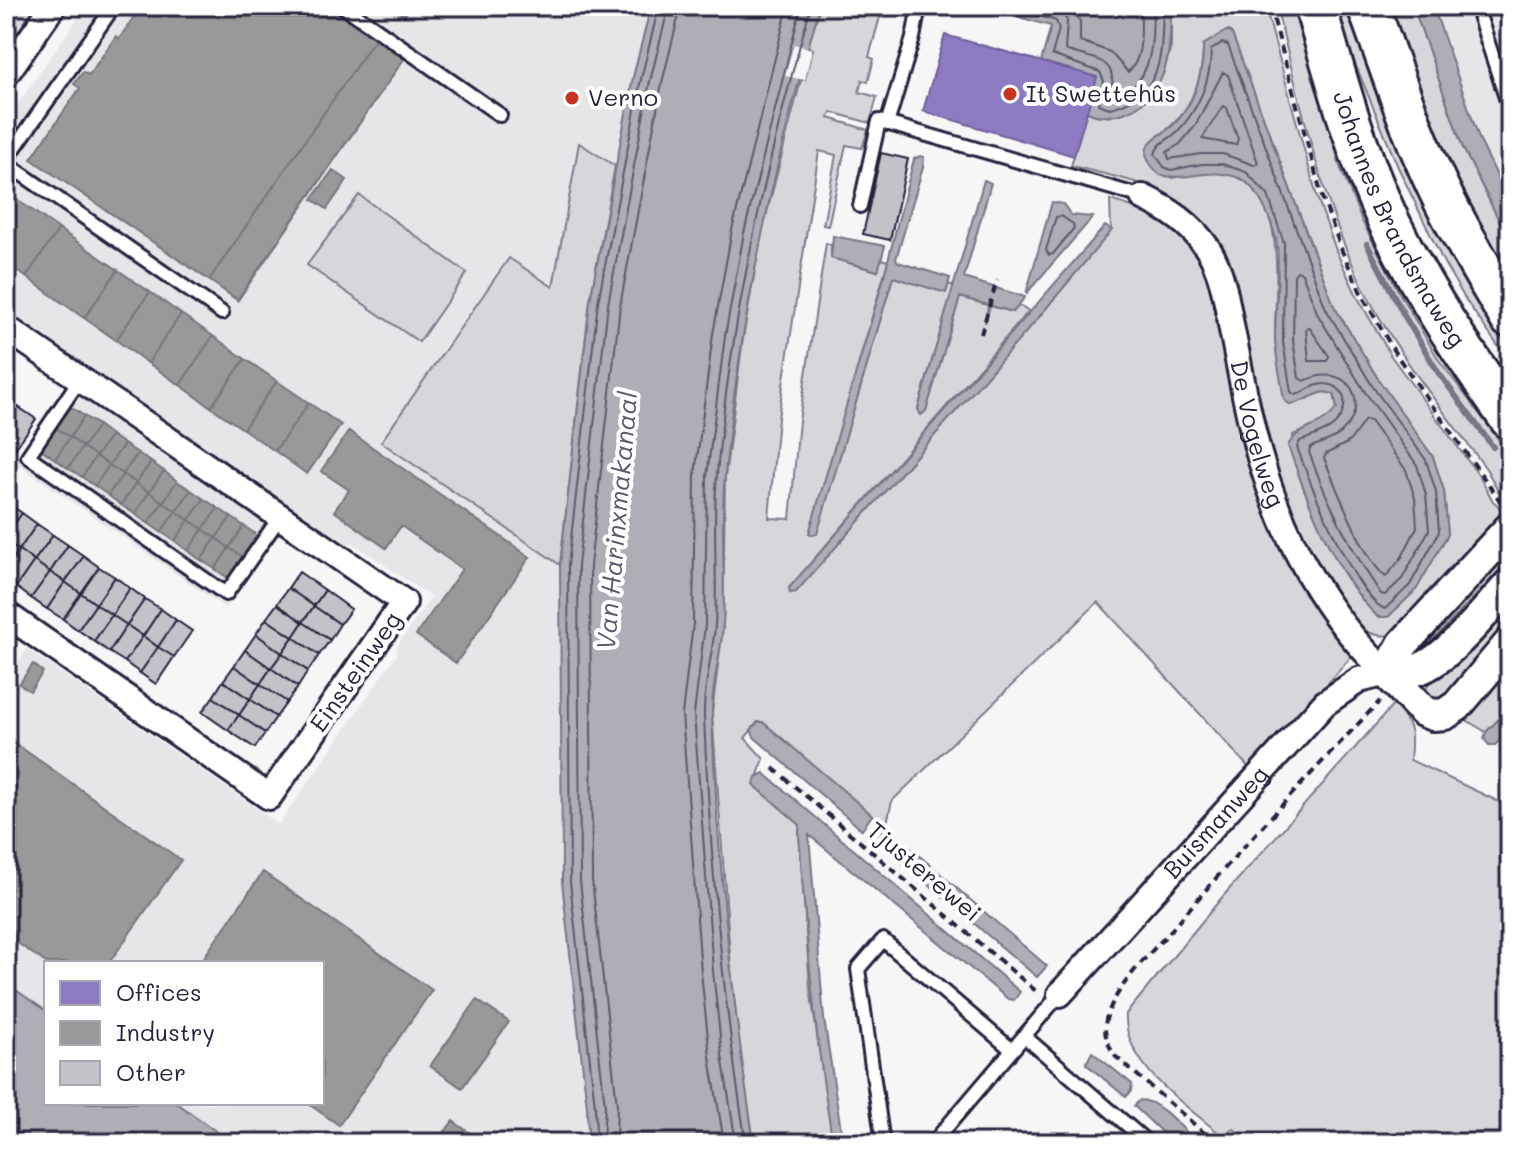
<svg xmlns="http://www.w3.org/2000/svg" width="1516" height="1149" font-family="Mali,sans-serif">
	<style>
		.built { fill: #e6e6e9 }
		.green { fill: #d7d7db; stroke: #7c7c8b; stroke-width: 2; fill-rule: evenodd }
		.water { fill: #aeaeb7; stroke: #767685; stroke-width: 2 }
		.pier { fill: #f6f6f7 }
		.offices { fill: #8e7cc3; stroke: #6e619a; stroke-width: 2 }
		.industry { fill: #999; stroke: #75757d; stroke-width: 2 }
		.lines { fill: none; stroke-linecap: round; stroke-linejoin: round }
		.shore { stroke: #5a5a6d; stroke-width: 2 }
		.stream { stroke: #767685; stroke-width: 6 }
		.building { fill: #c2c2c9; stroke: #22223b; stroke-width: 2 }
		.service-casing { stroke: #22223b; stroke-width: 18 }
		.minor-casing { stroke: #22223b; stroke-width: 30 }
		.tertiary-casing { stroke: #22223b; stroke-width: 36 }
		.primary-casing { stroke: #22223b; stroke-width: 46 }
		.path { stroke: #22223b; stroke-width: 4; stroke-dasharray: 8 6; stroke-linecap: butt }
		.service { stroke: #fff; stroke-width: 12 }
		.minor { stroke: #fff; stroke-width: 24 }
		.tertiary { stroke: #fff; stroke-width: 30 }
		.primary { stroke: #fff; stroke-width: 40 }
		.poi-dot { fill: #c8321e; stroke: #fff; stroke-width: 3 }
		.labels { text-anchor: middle; stroke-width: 8; stroke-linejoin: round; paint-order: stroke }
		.poi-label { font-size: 24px; fill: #22223b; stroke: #fff; text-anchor: start }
		.street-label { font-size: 24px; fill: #22223b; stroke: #fff }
		.water-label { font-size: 26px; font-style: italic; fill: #5a5a6d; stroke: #fff }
	</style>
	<rect width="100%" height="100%" fill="#f6f6f7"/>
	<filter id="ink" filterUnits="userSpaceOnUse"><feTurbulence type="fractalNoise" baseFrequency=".0125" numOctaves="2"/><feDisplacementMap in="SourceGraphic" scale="16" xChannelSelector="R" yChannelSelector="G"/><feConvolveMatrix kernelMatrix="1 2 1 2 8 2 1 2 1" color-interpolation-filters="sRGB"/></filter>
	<g filter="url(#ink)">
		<path class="built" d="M86,6H651L633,77L590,301L560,565V852L587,1107L588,1133L585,1143H232L177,1103H322V963H46V1011L6,983V657L17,664L27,649L279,824L397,654V646L431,597L351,542L344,548L6,314V116L9,117Z
			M1433,6H1510V202L1480,141Z
			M67,384L279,529L225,608L13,461Z"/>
		<path class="green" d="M23,6H39L6,54V30Z
			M820,6H890L886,18L880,17L869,57L874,59L868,82L862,80L859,92L877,97L870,123L831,112L829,118L868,130L862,148L846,145L828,226L823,225L836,155L819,151L778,418L769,518L790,519L799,421L826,243L831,245V258L877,271L881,259L888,261L810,534L855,406L893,277L946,292L948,284L954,286L918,409L921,415L926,411L960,297L988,305L985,323L990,306L1013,312L1019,305L1029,311L789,588L796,592L1033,324L1111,230L1110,200C1143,209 1176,222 1196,252C1219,286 1225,358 1234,399C1255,497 1289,577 1352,656L1251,770L1098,602L892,801L886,827L763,723L758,722L745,738L764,759L754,785L800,824L799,832L810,988L833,1143H754L740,1053L731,969L712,713L723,626L725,477L743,338L761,236L801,80H805L813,49L808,47Z
			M1171,6H1265L1317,197L1337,253L1357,296L1391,356L1479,476L1493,501L1510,516L1394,635C1379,637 1365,634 1355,622C1323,574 1295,526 1276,472C1258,420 1249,365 1237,312C1233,293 1231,270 1223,252C1218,240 1209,227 1199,218C1165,184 1116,177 1071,166L1086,112L1110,117L1163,74L1171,47ZM1228,31L1232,34L1334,306L1380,382L1433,457L1444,491L1448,534L1416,590L1388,617H1378C1346,587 1313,516 1298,473C1294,462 1295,448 1293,435L1328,421L1337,408L1334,394L1323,392L1291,405C1286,384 1276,360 1275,338C1274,288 1292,183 1221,172C1204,170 1188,175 1172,178L1155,138C1187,119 1204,82 1203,45Z
			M1276,6H1301L1339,164L1361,219L1402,298L1439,360L1510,455L1508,503L1498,491L1487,470C1445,413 1400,358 1367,295C1321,205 1301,103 1276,6Z
			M1331,6H1357L1510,336V363L1467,302L1444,263L1398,167Z
			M1383,6H1413L1463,148L1510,242V295L1470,227Z
			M579,143L615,166L590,301L560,565L381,442L509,258L553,287Z
			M359,195L467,273L419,342L307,265Z
			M1510,538V559L1420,654L1415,652Z
			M1510,607V627L1449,700H1433L1426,691L1429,678L1468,650L1471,652C1482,643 1499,620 1510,607Z
			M1510,662V708L1486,732L1463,718Z
			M1394,704C1412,725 1413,732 1410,760L1510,807V1143H1251L1234,1129L1224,1133L1225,1138C1189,1107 1123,1066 1126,1014L1224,895Z"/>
		<path class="water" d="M651,6H820C775,159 740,316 725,474C720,524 726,575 723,625C721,655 711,686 712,716C717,858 732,1002 754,1143H585L588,1133L587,1107L562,882L560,565L590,301L633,77Z
			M978,6H1171C1170,47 1171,96 1124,113C1113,117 1099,118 1088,112C1077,107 1050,72 1041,62L1051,26Z
			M1413,6H1433L1480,141L1510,202V242L1463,148Z
			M1228,30L1232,34L1334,306L1380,382L1433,457L1444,491L1448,534L1416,590L1388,617H1378C1336,578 1307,499 1288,446C1298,425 1321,430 1337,408L1334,394L1323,392L1291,405L1284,400C1281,380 1276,359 1275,339C1275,308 1280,276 1277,246C1274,226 1259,186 1239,178C1207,166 1188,182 1160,175C1154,169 1143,158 1147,148C1150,139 1160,136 1166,131C1192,112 1204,75 1203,45Z
			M920,156L924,157L923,167L896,259L898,262L950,278L946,293L893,277L817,534L813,535L809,533L882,284L914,159Z
			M984,180L991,183L964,278L1025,297L1013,312L960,297L926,411L921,415L918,409Z
			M1052,202L1063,204L1071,215L1093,217L1026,294Z
			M1105,226L1112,230L1033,324L796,592L790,593L789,588Z
			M833,236L885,246L878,271L831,258Z
			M1510,708V731L1495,745H1489L1484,739L1486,732Z
			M758,722H763L872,815L862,830L754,737L751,730Z
			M764,773L1020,992L1014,1000L1008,999L809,835L824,1019L843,1143H833C815,1040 806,937 799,832L800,825L754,785L756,777Z
			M886,827L1047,966L1037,977L876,840Z
			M6,983L46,1011V1103H177L232,1143H6Z
			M1092,1052L1132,1084L1131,1091L1126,1097L1086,1064Z
			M1140,1100C1160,1100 1183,1130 1197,1143H1173L1134,1106Z"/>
		<path class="pier" d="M794,44L812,49L805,80L785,76Z"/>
		<path class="offices" d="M945,35L1097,77L1074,156L923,111Z"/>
		<path class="industry" d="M141,6H327L404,59L238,300L31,159L80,88L74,84L83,72L89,75L116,36L119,39Z
			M389,6H411L404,16Z
			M375,39L404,59L237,300L209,280Z
			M333,170L347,180L327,209L312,199Z
			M6,192L59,229L26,277L6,264Z
			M59,229L118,270L84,318L26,277Z
			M118,270L150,292L116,340L84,318Z
			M150,292L181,314L148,363L116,340Z
			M181,314L213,336L180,385L148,363Z
			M213,336L245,359L211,407L180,385Z
			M245,359L277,381L243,429L211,407Z
			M277,381L309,403L275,451L243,429Z
			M309,403L341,425L307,474L275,451Z
			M71,407L84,416L70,437L56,428Z
			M84,416L98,425L83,447L70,437Z
			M98,425L111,435L96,456L83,447Z
			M56,428L70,437L55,459L41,449Z
			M349,431L530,557L456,663L416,635L462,569L401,526L386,548L334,511L349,490L321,471Z
			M111,435L124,444L109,465L96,456Z
			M70,437L83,447L68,468L55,459Z
			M124,444L138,453L123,474L109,465Z
			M83,447L96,456L82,477L68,468Z
			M138,453L151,462L136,483L123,474Z
			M96,456L109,465L95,486L82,477Z
			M151,462L164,471L149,492L136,483Z
			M109,465L123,474L108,495L95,486Z
			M164,471L177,481L163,502L149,492Z
			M123,474L136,483L121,505L108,495Z
			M177,481L191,490L176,511L163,502Z
			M136,483L149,492L135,514L121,505Z
			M191,490L204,499L189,520L176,511Z
			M149,492L163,502L148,523L135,514Z
			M204,499L218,508L203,529L189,520Z
			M163,502L176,511L161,532L148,523Z
			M218,508L231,517L216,538L203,529Z
			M176,511L189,520L175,541L161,532Z
			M231,517L244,526L229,548L216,538Z
			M189,520L203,529L188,551L175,541Z
			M244,526L258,536L243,557L229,548Z
			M203,529L216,538L201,560L188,551Z
			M216,538L229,548L215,569L201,560Z
			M229,548L243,557L228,578L215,569Z
			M33,664L43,672L30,691L19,684Z
			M6,737L181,860L109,963H46L6,935Z
			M263,872L432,990L339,1125L307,1103H322V963H200Z
			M477,1000L509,1022L462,1088L430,1066Z
			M453,1121L480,1140L478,1143H449L441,1137Z"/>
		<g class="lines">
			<path class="shore" d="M1008,6L1056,21L1059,29L1052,55L1100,72L1104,81L1098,104L1110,108C1166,94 1161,52 1163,6
				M1046,6L1060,11L1067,20L1065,50C1092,60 1119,56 1111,93L1115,97C1155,83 1152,41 1153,6
				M1073,6L1080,22V41L1110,52L1128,72C1145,57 1140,28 1141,6
				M1222,43L1228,45L1326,309L1373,387L1426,460L1436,492L1439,532L1410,585L1385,609C1356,599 1308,478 1297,447L1300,441C1310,437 1326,433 1334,425C1349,412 1349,385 1325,384C1315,383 1305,392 1296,395L1291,392L1283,342L1284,243L1268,195L1246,172L1222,164H1202L1171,170L1164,167L1155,154C1158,142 1168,141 1177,132C1198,110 1211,81 1211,50Z
				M1223,72L1228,75L1258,163L1254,165L1223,154H1201L1169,159L1167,152L1180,144L1195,126Z
				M1223,106L1227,108L1238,139L1236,145L1202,139Z
				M1061,216L1073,224L1074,228L1053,254L1049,255L1046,250L1056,217Z
				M1297,271L1302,273L1318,315L1365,392L1417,465L1426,495L1429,530L1402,579L1385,595L1381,594C1351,550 1327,502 1309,452L1311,447C1321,443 1333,440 1341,433C1373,403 1348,360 1304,381L1299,378L1293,341L1294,275Z
				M1309,327L1329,356L1327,361H1309L1306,330Z
				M1365,420L1370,421L1406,470L1415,498L1417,527L1402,557L1386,577C1364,561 1336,486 1324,458L1326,454L1349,442Z
				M593,1143L596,1133L595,1106L570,882L568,565L598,302L641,79L659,6
				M603,1143L605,1106L580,881L578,565L608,304L650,81L669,6
				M616,1143L617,1105L592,880L590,566L620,306L662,83L681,6
				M724,1143L710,1057L701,972L682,714L693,624L695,475L713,334L732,230L788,6
				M736,1143L722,1055L713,971L694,714L705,625L707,476L725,336L744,233L801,6
				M746,1143C723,1002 710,858 704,716C703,686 713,655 715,625C718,575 712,524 717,474C731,316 767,158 811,6"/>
			<path class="stream" d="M1367,244L1405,317L1438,372L1493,447"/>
		</g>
		<path class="building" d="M881,153L908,159L890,240L863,234Z
			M11,402L36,419L6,462V410Z
			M6,502L22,513L6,536Z
			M22,513L37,524L19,550L6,541V536Z
			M37,524L53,535L34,561L19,550Z
			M53,535L68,545L50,572L34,561Z
			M6,541L19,550L6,569Z
			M68,545L84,556L65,582L50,572Z
			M19,550L34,561L16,587L6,580V569Z
			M84,556L99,567L81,593L65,582Z
			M34,561L50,572L31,598L16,587Z
			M99,567L115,577L96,604L81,593Z
			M50,572L65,582L47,609L31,598Z
			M299,572L325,590L314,606L288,588Z
			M115,577L130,588L112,615L96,604Z
			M65,582L81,593L63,619L47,609Z
			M130,588L145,599L127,625L112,615Z
			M288,588L314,606L303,622L277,604Z
			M325,590L351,609L340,624L314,606Z
			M81,593L96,604L78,630L63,619Z
			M145,599L161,609L143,636L127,625Z
			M96,604L112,615L94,641L78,630Z
			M277,604L303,622L293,637L266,619Z
			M314,606L340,624L330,640L303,622Z
			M161,609L176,620L158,647L143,636Z
			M112,615L127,625L109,652L94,641Z
			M266,619L293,637L282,653L256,634Z
			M176,620L192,631L174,657L158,647Z
			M303,622L330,640L319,655L293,637Z
			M127,625L143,636L125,662L109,652Z
			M256,634L282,653L271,668L245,650Z
			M143,636L158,647L140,673L125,662Z
			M293,637L319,655L308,671L282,653Z
			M158,647L174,657L156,684L140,673Z
			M245,650L271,668L260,684L234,666Z
			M282,653L308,671L298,687L271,668Z
			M234,666L260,684L250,699L223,681Z
			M271,668L298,687L287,702L260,684Z
			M223,681L250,699L239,715L213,697Z
			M260,684L287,702L276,717L250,699Z
			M213,697L239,715L228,730L202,712Z
			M250,699L276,717L265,733L239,715Z
			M239,715L265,733L255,748L228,730Z"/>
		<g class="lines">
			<g class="service-casing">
				<path id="service" d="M343,6L500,115
					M1476,6L1510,110
					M887,124L913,38L919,6
					M6,160L114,6
					M6,163L222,313
					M860,206L879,121L1143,197
					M80,379L28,456L226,594L280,517
					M1024,1036L1148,1143
					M883,1143L858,969L883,940L1012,1050
					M933,1143L1060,994"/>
			</g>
			<g class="minor-casing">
				<g id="minor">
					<path d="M6,74L53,6"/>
					<path id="s1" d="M1143,197C1170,210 1191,224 1208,249C1223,272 1227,304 1232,330C1241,374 1248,418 1261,461C1285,541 1326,617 1387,673"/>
					<path d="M6,328L404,602L269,797L6,614"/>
					<path id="s2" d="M1060,994L1325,703L1359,680L1387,673"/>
				</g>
			</g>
			<g class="tertiary-casing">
				<path id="tertiary" d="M1387,673L1403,644L1510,528
					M1387,673L1423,711L1433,715L1445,714L1457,706L1510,643
					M1387,673C1397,672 1409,672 1419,669C1447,660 1489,607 1510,584"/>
			</g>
			<g class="primary-casing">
				<g id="primary">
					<path id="s3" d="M1315,6C1336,78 1356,152 1388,220C1422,291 1464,354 1510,418"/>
					<path d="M1368,6C1392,71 1413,138 1444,200C1464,240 1487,278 1510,317"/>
				</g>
			</g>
			<path class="path" d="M1270,6L1322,197L1342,251L1362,295L1395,353L1503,505
				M981,334L997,280
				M773,768L1037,992
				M1216,1143L1115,1056C1107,1043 1102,1031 1107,1016C1118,983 1150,954 1173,928C1239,850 1309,775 1380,701"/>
			<use href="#service" class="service"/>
			<use href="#minor" class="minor"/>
			<use href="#tertiary" class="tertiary"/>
			<use href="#primary" class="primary"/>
		</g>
	</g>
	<g class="poi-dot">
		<circle cx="1010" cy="94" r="8"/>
		<circle cx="572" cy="98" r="8"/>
	</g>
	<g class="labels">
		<g class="poi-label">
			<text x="1026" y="102">It Swettehûs</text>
			<text x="588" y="106">Verno</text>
		</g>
		<g class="street-label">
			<text dy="8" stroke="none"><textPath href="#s3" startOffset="230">Johannes Brandsmaweg</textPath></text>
			<text dy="8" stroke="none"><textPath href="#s1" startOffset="276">De Vogelweg</textPath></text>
			<text transform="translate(356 672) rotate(-55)" y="8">Einsteinweg</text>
			<text dy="8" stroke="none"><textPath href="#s2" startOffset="232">Buismanweg</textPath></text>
			<text transform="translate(924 872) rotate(40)" y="8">Tjusterewei</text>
		</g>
		<g class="water-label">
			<text transform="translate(617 521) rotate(-85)" y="9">Van Harinxmakanaal</text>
		</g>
	</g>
	<rect width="1516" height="1149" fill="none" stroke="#fff" stroke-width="32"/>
	<rect x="16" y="16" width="1484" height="1117" fill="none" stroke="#22223b" stroke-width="3" filter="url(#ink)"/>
	<rect x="44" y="961" width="280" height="144" fill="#ffffff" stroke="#a7a7b1" stroke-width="2"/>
	<rect x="60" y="981" width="40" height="24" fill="#8e7cc3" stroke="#a7a7b1" stroke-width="2"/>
	<text x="116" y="1001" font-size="24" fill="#22223b">Offices</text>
	<rect x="60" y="1021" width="40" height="24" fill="#999999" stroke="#a7a7b1" stroke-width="2"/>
	<text x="116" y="1041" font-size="24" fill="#22223b">Industry</text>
	<rect x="60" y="1061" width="40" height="24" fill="#c2c2c9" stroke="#a7a7b1" stroke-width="2"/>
	<text x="116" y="1081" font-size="24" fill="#22223b">Other</text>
</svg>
